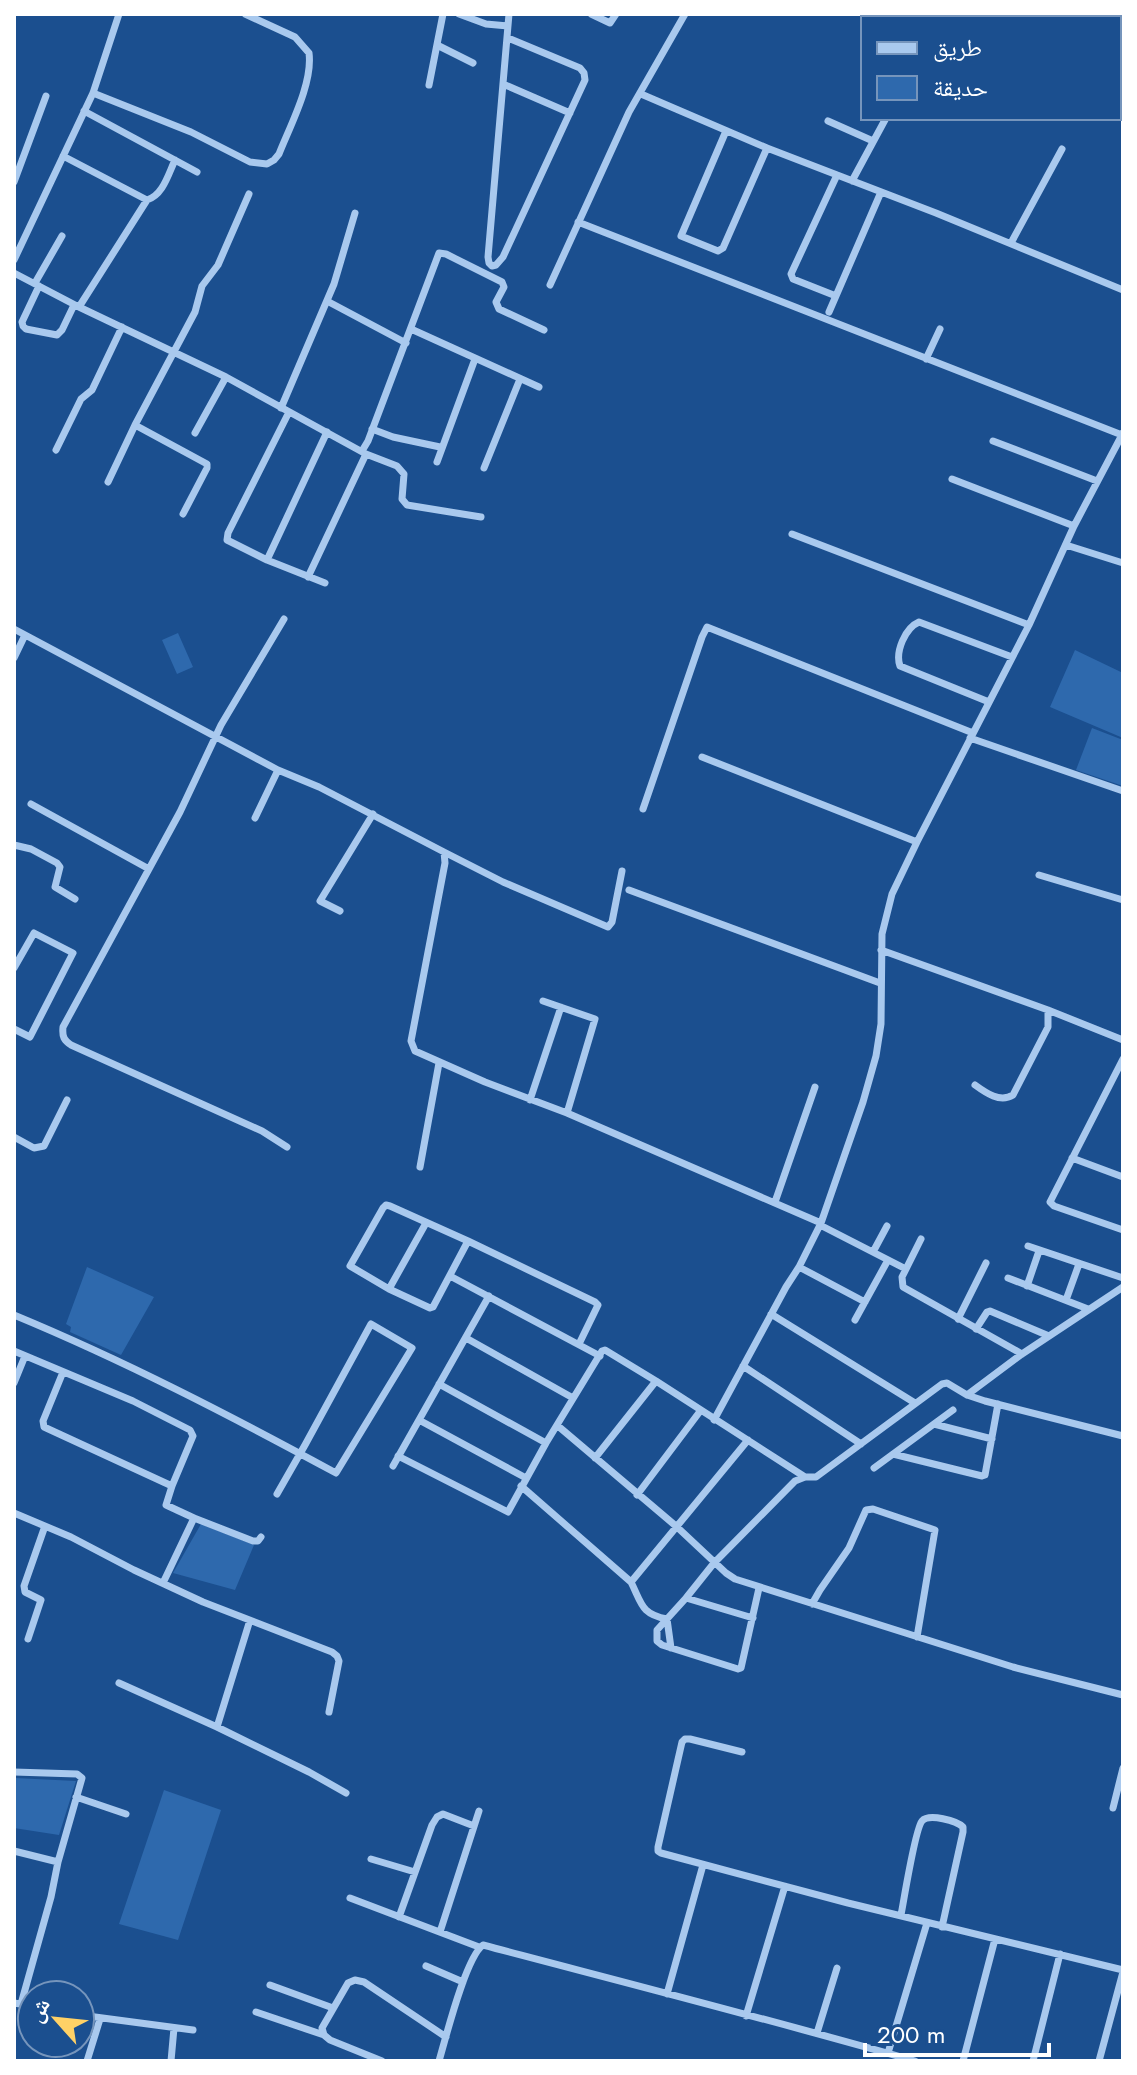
<svg xmlns="http://www.w3.org/2000/svg" width="1137" height="2075" font-family="Jost,'Noto Naskh Arabic',sans-serif">
	<style>
		.green { fill: #2e69ad }
		.lines { fill: none; stroke-linecap: round; stroke-linejoin: round }
		.minor { stroke: #a9c9ee; stroke-width: 7 }
	</style>
	<rect width="100%" height="100%" fill="#1b4f8f"/>
	<path class="green" d="M178,633L193,667L177,674L162,640Z
		M1075,650L1123,673V738L1050,707Z
		M1092,728L1123,740V786L1076,770Z
		M87,1267L154,1297L121,1355L70,1332L71,1327L66,1324Z
		M201,1524L254,1545L235,1590L173,1573Z
		M15,1778L76,1781L59,1835L14,1828Z
		M164,1790L221,1810L178,1940L119,1924Z"/>
	<g class="lines">
		<path class="minor" d="M459,14L486,24L508,26
			M591,14L610,23L616,14
			M917,14L923,18
			M992,18L993,14
			M1096,18L1097,14
			M508,38L580,68L584,73L585,80L503,257L496,265L492,266L489,263L488,257L509,14
			M437,45L473,63
			M1119,80L1123,82
			M503,84L570,113
			M429,85L443,14
			M93,93L191,132L250,162L267,164L274,160L279,154C290,126 313,83 309,53L295,37L245,14
			M641,94L767,148L936,213L1123,290
			M84,111L197,172
			M828,121L873,141
			M726,131L681,236L718,251L723,248L767,148
			M63,156L147,200C163,195 168,175 175,160
			M852,181L886,118
			M14,182L46,96
			M578,222L1122,435
			M1011,243L1062,149
			M14,260L93,93L119,14
			M14,273L79,307L226,377L366,454L397,466L404,474L402,499L407,505L481,517
			M35,283L62,236
			M550,285L629,112L685,14
			M39,286L22,322L23,326L26,329L57,335L62,330L74,305
			M836,296L793,279L791,274L837,175
			M327,301L406,343
			M79,307L147,200
			M829,312L881,192
			M411,329L539,387
			M926,359L940,329
			M281,408L334,284L355,213
			M289,412L228,533L227,540L267,560L325,583
			M135,425L207,464V468L183,514
			M372,429L393,437L440,447
			M195,433L226,377
			M993,441L1097,481
			M56,450L81,399L92,390L122,327
			M362,451L368,441L439,253L446,254L502,282L504,287L496,302L499,309L544,330
			M437,462L475,359
			M484,468L520,379
			M952,479L1074,526
			M108,482L135,425L195,312L202,286L218,265L249,194
			M792,534L1029,625
			M1066,545L1123,563
			M267,560L327,432
			M308,577L366,454
			M284,619L221,725L180,812L63,1027C62,1037 64,1040 71,1045L262,1131L287,1147
			M14,629L278,770L319,787L444,852L445,863L411,1041L415,1051L485,1082L567,1113L821,1223
			M14,658L25,635
			M989,702L900,666C895,652 905,628 919,622L1012,657
			M970,738L1123,791
			M702,757L917,842
			M31,804L149,869
			M643,809L702,637L707,627L973,733
			M255,818L278,770
			M14,845L31,849L57,863L60,867L55,887L75,899
			M444,852L503,882L608,927L612,922L622,871
			M1039,875L1123,900
			M629,890L880,983
			M340,911L320,901L373,814
			M881,950L1048,1010L1123,1040
			M14,968L34,933L73,953L30,1037L14,1029
			M543,1001L595,1019L567,1113
			M1123,1059L1050,1202L1054,1206L1123,1230
			M975,1085C986,1093 1000,1103 1013,1095L1048,1027V1010
			M530,1100L561,1007
			M14,1137L34,1148L44,1146L67,1100
			M1072,1158L1123,1177
			M420,1167L439,1063
			M775,1202L815,1087
			M820,1225L906,1269
			M921,1239L902,1277L903,1287L1022,1354
			M468,1241L433,1307L430,1308L389,1289L350,1266L383,1208L386,1205L390,1206L468,1241L595,1302L598,1305L579,1344
			M1028,1246L1123,1278
			M873,1252L887,1226
			M799,1267L865,1302
			M450,1276L600,1356
			M1008,1278L1088,1309
			M1027,1286L1039,1251
			M389,1289L426,1223
			M1066,1300L1079,1264
			M771,1314L915,1403
			M14,1315C125,1361 231,1416 336,1473L412,1348L371,1324L305,1445L277,1494
			M958,1319L986,1263
			M855,1320L888,1260
			M976,1329L987,1312L990,1311L1049,1336
			M466,1338L573,1398
			M14,1351L133,1401L190,1430L193,1436L172,1486L166,1505L194,1518L253,1541H258L261,1537
			M743,1366L861,1444
			M63,1372L43,1421L44,1427L172,1486
			M14,1383L25,1356
			M439,1384L546,1443
			M967,1395L1022,1354L1123,1287
			M419,1420L526,1478
			M714,1420L786,1287L799,1267L821,1223L863,1102L876,1056L881,1024L882,934L892,894L917,842L1029,625L1074,526L1123,433
			M934,1424L992,1439
			M558,1426L677,1527L726,1573L735,1579L1013,1667L1123,1695
			M893,1454L982,1476L985,1475L998,1404
			M398,1456L508,1512L546,1443L602,1351L605,1350L656,1381L805,1477
			M595,1458L656,1381
			M393,1466L489,1296
			M874,1468L953,1410
			M521,1486L631,1582L748,1440
			M637,1495L701,1410
			M14,1513L71,1537L134,1570L203,1602L332,1652L337,1656L339,1661L329,1712
			M631,1582C642,1604 641,1614 667,1619
			M163,1583L194,1518
			M759,1588L741,1668L738,1669L662,1645L657,1641V1630L686,1598L714,1563L795,1481L805,1477H816L942,1384L947,1383L967,1395L985,1401L1123,1436
			M686,1598L753,1618
			M812,1604L820,1590L849,1548L866,1510L873,1509L935,1530L917,1637
			M667,1619L671,1648
			M250,1620L217,1727L309,1772L346,1793
			M28,1639L41,1600L25,1592L24,1586L45,1526
			M119,1683L217,1727
			M742,1752L690,1739H685L682,1742L658,1847V1851L661,1853L848,1903L1123,1970
			M14,1772L77,1774L82,1778L58,1862L14,1851
			M76,1797L126,1814
			M1113,1808L1123,1768
			M371,1859L415,1872
			M350,1898L479,1947
			M901,1915C904,1900 915,1829 922,1821C929,1813 957,1821 963,1827V1832L942,1927
			M399,1917L432,1825L437,1817L443,1814L474,1826
			M440,1932L479,1811
			M426,1966L463,1982
			M270,1985L333,2008
			M667,1994L703,1865
			M14,2003L32,2006
			M21,2004L51,1897L58,1862
			M256,2012L324,2035L330,2040L382,2061
			M80,2015L193,2030
			M746,2016L785,1886
			M817,2033L837,1968
			M324,2035L322,2028L348,1983L355,1980L364,1982L446,2037
			M888,2053L927,1923
			M87,2061L100,2019
			M171,2061L174,2028
			M439,2061C446,2037 466,1957 483,1945C627,1983 772,2020 915,2061
			M963,2061L995,1939
			M1033,2061L1060,1954
			M1099,2061L1123,1972"/>
	</g>
	<rect width="1137" height="2075" fill="none" stroke="#ffffff" stroke-width="32"/>
	<rect x="861" y="16" width="260" height="104" fill="#1b4f8f" stroke="#7695bc" stroke-width="2"/>
	<rect x="877" y="42" width="40" height="12" fill="#a9c9ee" stroke="#7695bc" stroke-width="2"/>
	<text x="933" y="56" font-size="24" fill="#ffffff">طريق</text>
	<rect x="877" y="76" width="40" height="24" fill="#2e69ad" stroke="#7695bc" stroke-width="2"/>
	<text x="933" y="96" font-size="24" fill="#ffffff">حديقة</text>
	<g transform="translate(56 2019) rotate(297)"><circle r="38" fill="#1b4f8f" stroke="#7695bc" stroke-width="2"/>
	<path d="M0-6L14 30L0 20L-14 30Z" fill="#ffd166"/>
	<text y="-12" font-size="22" font-weight="bold" text-anchor="middle" fill="#ffffff">ش</text>
	</g>
	<path d="M865 2043v12h184v-12" fill="none" stroke="#ffffff" stroke-width="4"/>
	<text x="877" y="2043" font-size="24" fill="#ffffff" stroke="#1b4f8f" stroke-width="6" paint-order="stroke">200 m</text>
</svg>
